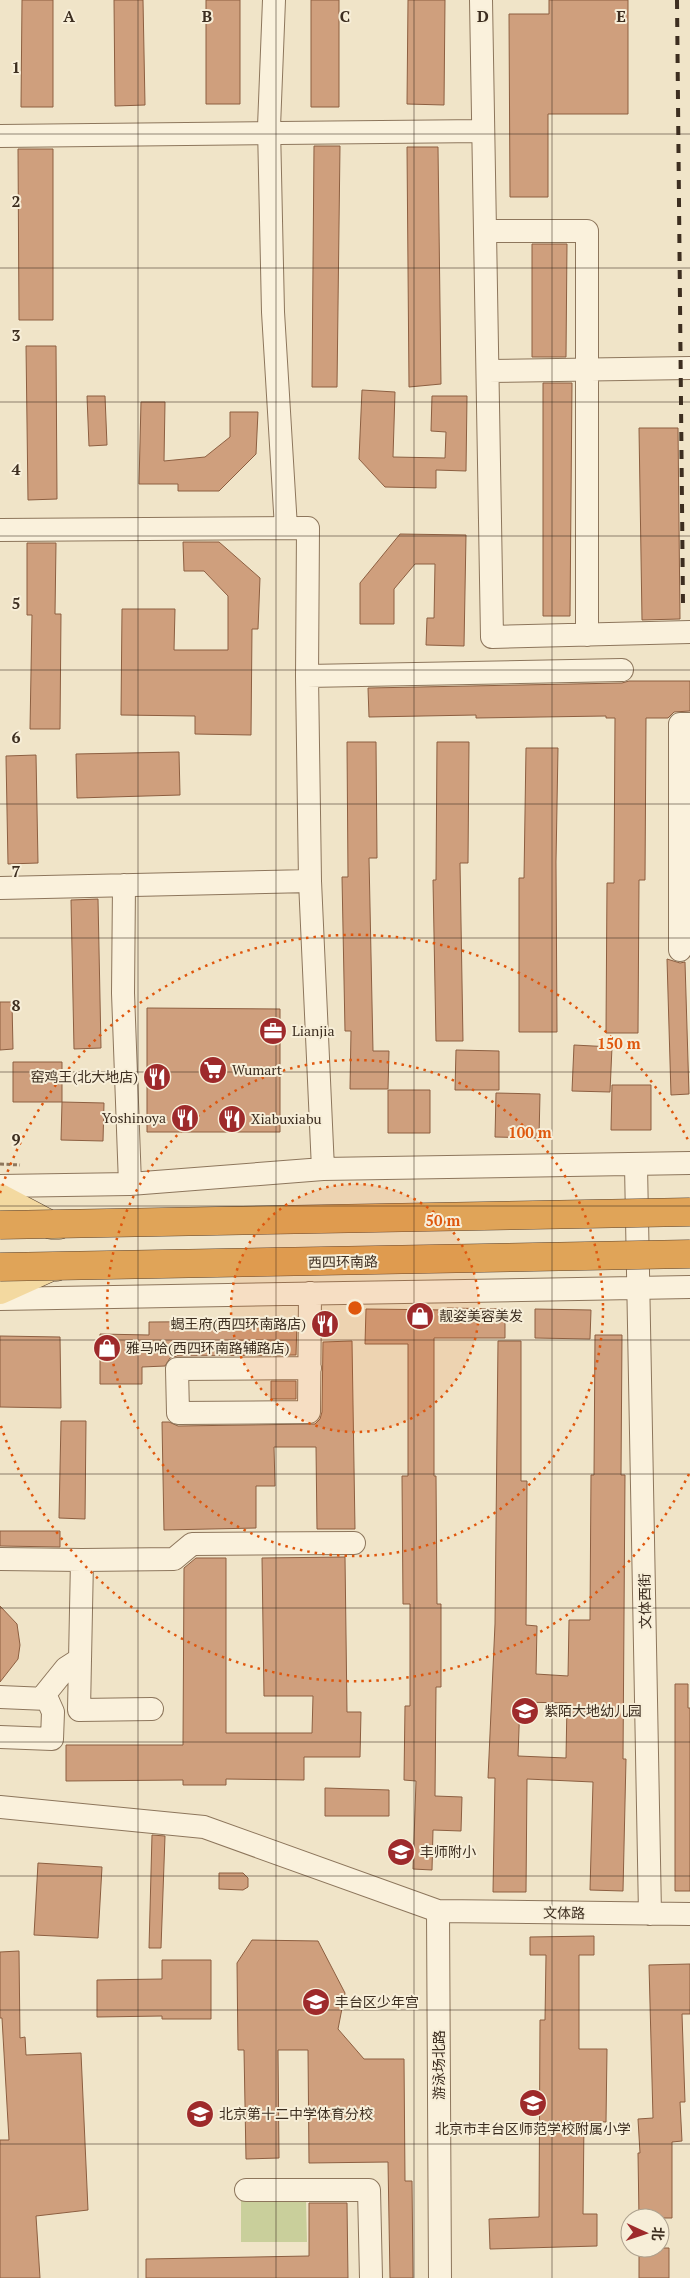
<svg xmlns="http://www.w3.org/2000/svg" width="690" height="2278" font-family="'PT Serif','Noto Sans SC',serif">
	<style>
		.green { fill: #c9cf9b }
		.building { fill: #cf9f7d; stroke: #8d5f41; fill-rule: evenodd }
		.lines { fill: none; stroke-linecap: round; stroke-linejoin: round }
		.minor-casing { stroke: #8d765c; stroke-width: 24 }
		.major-casing { stroke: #5b4430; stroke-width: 29 }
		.path { stroke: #8d765c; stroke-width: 3; stroke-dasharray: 4 2.5; stroke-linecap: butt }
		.minor { stroke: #faf1dc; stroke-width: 22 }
		.major { stroke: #f3d9a0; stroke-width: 28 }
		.rail { stroke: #3d2e20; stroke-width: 4; stroke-dasharray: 9 9; stroke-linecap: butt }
		.highway-bridge-casing { stroke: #5b4430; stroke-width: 29; stroke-linecap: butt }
		.highway-bridge { stroke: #e0a458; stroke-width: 28 }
		.grid { fill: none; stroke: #3d2e20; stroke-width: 1; stroke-opacity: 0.55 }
		.ring { fill: none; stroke: #df570d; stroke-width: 2.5; stroke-dasharray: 2.5 5 }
		.labels { text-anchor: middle; stroke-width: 4; stroke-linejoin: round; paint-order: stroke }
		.poi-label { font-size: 14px; fill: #3d2e20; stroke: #f7eed8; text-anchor: start }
		.street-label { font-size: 14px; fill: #3d2e20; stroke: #f7eed8 }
		.grid-label { font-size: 16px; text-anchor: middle; font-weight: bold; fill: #3d2e20; stroke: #f7eed8; stroke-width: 4; stroke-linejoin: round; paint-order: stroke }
		.centre { fill: #df570d; stroke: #f7eed8; stroke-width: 2.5 }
		.ring-label { font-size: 15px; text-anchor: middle; font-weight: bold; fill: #df570d; stroke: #f7eed8; stroke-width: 4; stroke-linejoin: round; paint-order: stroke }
	</style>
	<rect width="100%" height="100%" fill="#f0e4c8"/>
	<path class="green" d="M306,2200L307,2242H241V2201Z"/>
	<path class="building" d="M22,0H53V107H21Z
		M114,0H143L145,105L115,106Z
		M206,0H240V104H206Z
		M311,0H339V107H311Z
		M408,0H445L444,105L407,104Z
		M549,0H628V114H548V197H510L509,14H549Z
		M314,146H340L337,387H312Z
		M407,147H438L441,384L409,387Z
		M18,149H53V320H19Z
		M532,244H567L566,357H532Z
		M26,346H56L57,499L28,500Z
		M543,383H572L570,616H543Z
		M362,390L395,392L393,457L445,458L446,432L431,431L432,396H467L466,471L436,470V488L385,487L359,459Z
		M87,396H105L107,445L89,446Z
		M141,402H165L164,461L205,457L230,437V412H258L256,454L219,491H178V484H139Z
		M639,428H678L680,619L642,620Z
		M400,534L466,535L464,646L426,645L427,618H434L435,564H415L394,589V624H360V583Z
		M183,542H219L260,578L258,629H252L251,735L195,734V716L121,715L122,609H175L174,650H228V596L204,571H184Z
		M27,543H56L55,614H61L60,729H30L32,615H27Z
		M629,681H690V711L674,712L668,718H646L645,880H639L638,1033H606L607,883H614L615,718H606V716L476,718V715L369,717L368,688L622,683Z
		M347,742H376L377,858H369L373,1051H389L388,1089H350L351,1031H345L342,877H348Z
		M437,742H469L468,863H460L463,1041H436L433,880H436Z
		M526,748H558L556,862L557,1032H519V878H524Z
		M179,752L180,795L77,798L76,754Z
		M36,755L38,863L8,864L6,756Z
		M98,899L101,1048L74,1049L71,900Z
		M667,959L680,963L685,962L689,1094L671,1095Z
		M0,1002H12L13,1049L0,1050Z
		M147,1008L280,1009V1132H147Z
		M574,1045L612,1047L610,1092L572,1091Z
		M456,1050L499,1051V1090H455Z
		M13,1062H62V1102H13Z
		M612,1085H651V1130H611Z
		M388,1090H430V1133H388Z
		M496,1093L540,1094L539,1138L495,1137Z
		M62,1102L104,1103L103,1141L61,1140Z
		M447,1308L505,1309V1338H434V1476H436L437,1604H441V1687H436L435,1796L462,1797L461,1831L433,1830L432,1870L413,1869L416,1781L404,1780L405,1706H410V1604H403L402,1476H408V1344H365L366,1309L447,1310Z
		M535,1309L591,1310L590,1339L535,1338Z
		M297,1321L296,1355L177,1356L170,1358L165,1366L142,1367V1384H100V1334L149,1335V1322Z
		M595,1335H622L621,1475H625L623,1759H626L623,1891L590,1890L593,1782L527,1779L526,1892H493L495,1778H488L495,1624L498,1341H521V1481H527L526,1625L537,1626L536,1674L568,1676L569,1620H590L591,1475H594ZM520,1702L567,1703L566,1758L518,1756Z
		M0,1336L60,1337L61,1408L0,1407Z
		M352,1341L355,1529H317L316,1447H274L275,1486H256V1528L164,1530L162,1422H169L178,1426L315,1424L320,1419L322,1412L323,1342Z
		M271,1381H296V1399H271Z
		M61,1421H86L85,1519L59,1518Z
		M0,1531H60V1547L0,1546Z
		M345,1557L347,1712H361L360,1757H304V1780L226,1779V1785H183V1780L66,1781V1745H183L184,1568L196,1558H226V1733H312L313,1696H264L262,1558Z
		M0,1606L17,1624L20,1645L18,1659L0,1682Z
		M675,1684H688V1708H690V1891H675Z
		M325,1788L389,1790V1816H325Z
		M152,1835L165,1836L161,1948H149Z
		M38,1863L102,1867L98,1938L34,1935Z
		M219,1873H243L248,1878V1887L243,1890L219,1889Z
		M594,1936V1955H579V2049H607L606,2122L584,2121L583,2214H597V2246L490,2249L489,2219L539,2217L540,2020H545L546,1955H530V1937Z
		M252,1940L318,1941L345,1993L338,2029L364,2059H404L405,2181H412L413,2278H390L388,2162L309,2163L308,2050H278L279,2158L246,2159L244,2050H238L237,1963Z
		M19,1951L20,2038L25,2037L26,2055L81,2053L88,2210L36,2216L40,2278H0V2140H9L2,2018H0V1952Z
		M162,1960H211V2019H162V2016L97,2017V1980L162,1979Z
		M690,1964V2014H682L685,2102H680L682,2141L672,2142V2218H639L638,2153H640L638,2119L653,2118L649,1965Z
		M309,2203H347L348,2278H146V2259L309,2256Z
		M639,2248H669V2278H639Z"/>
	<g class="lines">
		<g class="minor-casing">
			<path id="minor" d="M274,0L269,127L273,312L286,528
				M481,0L492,637L690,632
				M0,136L483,131
				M485,231H587V635
				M488,371L690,368
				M0,530L308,528L307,676L622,670
				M307,676L310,881L323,1169
				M124,885L123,993L130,1184
				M0,888L310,881
				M680,950V724H690
				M636,1165L650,1914
				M0,1186L130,1184L323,1169L690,1163
				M0,1299L690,1287
				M310,1368L177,1369L178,1413L309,1412L310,1293
				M0,1559L82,1560L79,1710L152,1709
				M82,1560L174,1559L192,1544L354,1543
				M0,1697L47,1699
				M0,1737L52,1739L53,1712L45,1694L66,1668L80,1659
				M0,1807L204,1827L438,1911L690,1914
				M438,1911L440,2278
				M246,2190H369L371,2278"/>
		</g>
		<g class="major-casing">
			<path id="major" d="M0,1198L51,1225H59
				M0,1290L51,1267H56"/>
		</g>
		<path class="path" d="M0,1164L20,1165"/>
		<use href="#minor" class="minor"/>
		<use href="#major" class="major"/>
		<path class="rail" d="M677,0L683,604"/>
		<g class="highway-bridge-casing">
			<path id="highway-bridge" d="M0,1225L690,1212
				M0,1267L690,1254"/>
		</g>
		<use href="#highway-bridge" class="highway-bridge"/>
	</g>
	<path class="grid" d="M138,0V2278M276,0V2278M414,0V2278M552,0V2278M0,134H690M0,268H690M0,402H690M0,536H690M0,670H690M0,804H690M0,938H690M0,1072H690M0,1206H690M0,1340H690M0,1474H690M0,1608H690M0,1742H690M0,1876H690M0,2010H690M0,2144H690"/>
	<circle cx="355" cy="1308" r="124" fill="#df570d" fill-opacity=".12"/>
	<g class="ring">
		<circle cx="355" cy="1308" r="124"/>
		<circle cx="355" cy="1308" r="248"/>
		<path d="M689 1474A373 373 0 0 1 0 1423M0 1193A373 373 0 0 1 689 1142"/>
	</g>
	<defs>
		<g id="office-disc" transform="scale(1.4375)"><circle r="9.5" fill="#9e2a2b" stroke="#f7eed8"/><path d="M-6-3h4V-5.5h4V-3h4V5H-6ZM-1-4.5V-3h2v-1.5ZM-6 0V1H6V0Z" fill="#fff"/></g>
		<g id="supermarket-disc" transform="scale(1.4375)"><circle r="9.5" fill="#9e2a2b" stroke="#f7eed8"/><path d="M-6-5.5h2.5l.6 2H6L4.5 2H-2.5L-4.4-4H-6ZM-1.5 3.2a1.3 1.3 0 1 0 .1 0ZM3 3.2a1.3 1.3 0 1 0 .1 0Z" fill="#fff"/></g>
		<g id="restaurant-disc" transform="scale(1.4375)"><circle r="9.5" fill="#9e2a2b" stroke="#f7eed8"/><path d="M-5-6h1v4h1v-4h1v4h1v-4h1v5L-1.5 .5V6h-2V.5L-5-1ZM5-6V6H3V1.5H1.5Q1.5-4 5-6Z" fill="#fff"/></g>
		<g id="shop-disc" transform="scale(1.4375)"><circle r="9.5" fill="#9e2a2b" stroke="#f7eed8"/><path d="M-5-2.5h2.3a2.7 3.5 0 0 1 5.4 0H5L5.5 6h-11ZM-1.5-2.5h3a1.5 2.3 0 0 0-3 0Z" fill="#fff"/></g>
		<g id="school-disc" transform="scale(1.4375)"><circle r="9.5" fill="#9e2a2b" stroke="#f7eed8"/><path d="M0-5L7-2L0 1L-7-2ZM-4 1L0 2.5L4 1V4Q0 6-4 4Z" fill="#fff"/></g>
	</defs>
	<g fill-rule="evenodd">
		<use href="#office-disc" x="273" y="1031"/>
		<use href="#supermarket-disc" x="213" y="1070"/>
		<use href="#restaurant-disc" x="157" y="1077"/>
		<use href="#restaurant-disc" x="185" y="1118"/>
		<use href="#restaurant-disc" x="232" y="1119"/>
		<use href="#shop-disc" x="420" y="1316"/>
		<use href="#restaurant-disc" x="325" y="1324"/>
		<use href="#shop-disc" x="107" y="1348"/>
		<use href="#school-disc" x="525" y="1711"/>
		<use href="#school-disc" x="401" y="1852"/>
		<use href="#school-disc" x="316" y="2002"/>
		<use href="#school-disc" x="533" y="2103"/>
		<use href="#school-disc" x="200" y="2114"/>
	</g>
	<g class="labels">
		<g class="poi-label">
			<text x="292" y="1036">Lianjia</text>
			<text x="232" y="1075">Wumart</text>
			<text x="138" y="1082" text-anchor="end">窑鸡王(北大地店)</text>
			<text x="166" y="1123" text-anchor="end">Yoshinoya</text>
			<text x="251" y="1124">Xiabuxiabu</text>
			<text x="439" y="1321">靓姿美容美发</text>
			<text x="306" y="1329" text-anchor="end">蝎王府(西四环南路店)</text>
			<text x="126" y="1353">雅马哈(西四环南路辅路店)</text>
			<text x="544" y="1716">紫陌大地幼儿园</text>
			<text x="420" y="1857">丰师附小</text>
			<text x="335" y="2007">丰台区少年宫</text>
			<text x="219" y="2119">北京第十二中学体育分校</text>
			<text x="533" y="2134" text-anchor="middle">北京市丰台区师范学校附属小学</text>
		</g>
		<g class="street-label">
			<text transform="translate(343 1262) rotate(-1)" y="5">西四环南路</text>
			<text transform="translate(645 1601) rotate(-91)" y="5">文体西街</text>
			<text transform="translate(564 1913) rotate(1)" y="5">文体路</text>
			<text transform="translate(439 2065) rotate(-90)" y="5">游泳场北路</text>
		</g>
	</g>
	<g class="grid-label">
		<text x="69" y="22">A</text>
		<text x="207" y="22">B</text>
		<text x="345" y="22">C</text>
		<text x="483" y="22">D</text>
		<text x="621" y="22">E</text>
		<text x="16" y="73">1</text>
		<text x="16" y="207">2</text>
		<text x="16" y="341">3</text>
		<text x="16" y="475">4</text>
		<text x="16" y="609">5</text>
		<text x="16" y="743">6</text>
		<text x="16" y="877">7</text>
		<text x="16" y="1011">8</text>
		<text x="16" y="1145">9</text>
	</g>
	<circle cx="355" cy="1308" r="8" class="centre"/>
	<g class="ring-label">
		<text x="619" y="1049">150 m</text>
		<text x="530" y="1138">100 m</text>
		<text x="443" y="1226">50 m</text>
	</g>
	<g transform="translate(645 2233) rotate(93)"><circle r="24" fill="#f7eed8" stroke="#ada18e"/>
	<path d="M0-4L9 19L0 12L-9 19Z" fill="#9e2a2b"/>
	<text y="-8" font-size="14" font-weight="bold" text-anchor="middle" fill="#3d2e20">北</text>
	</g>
</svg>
